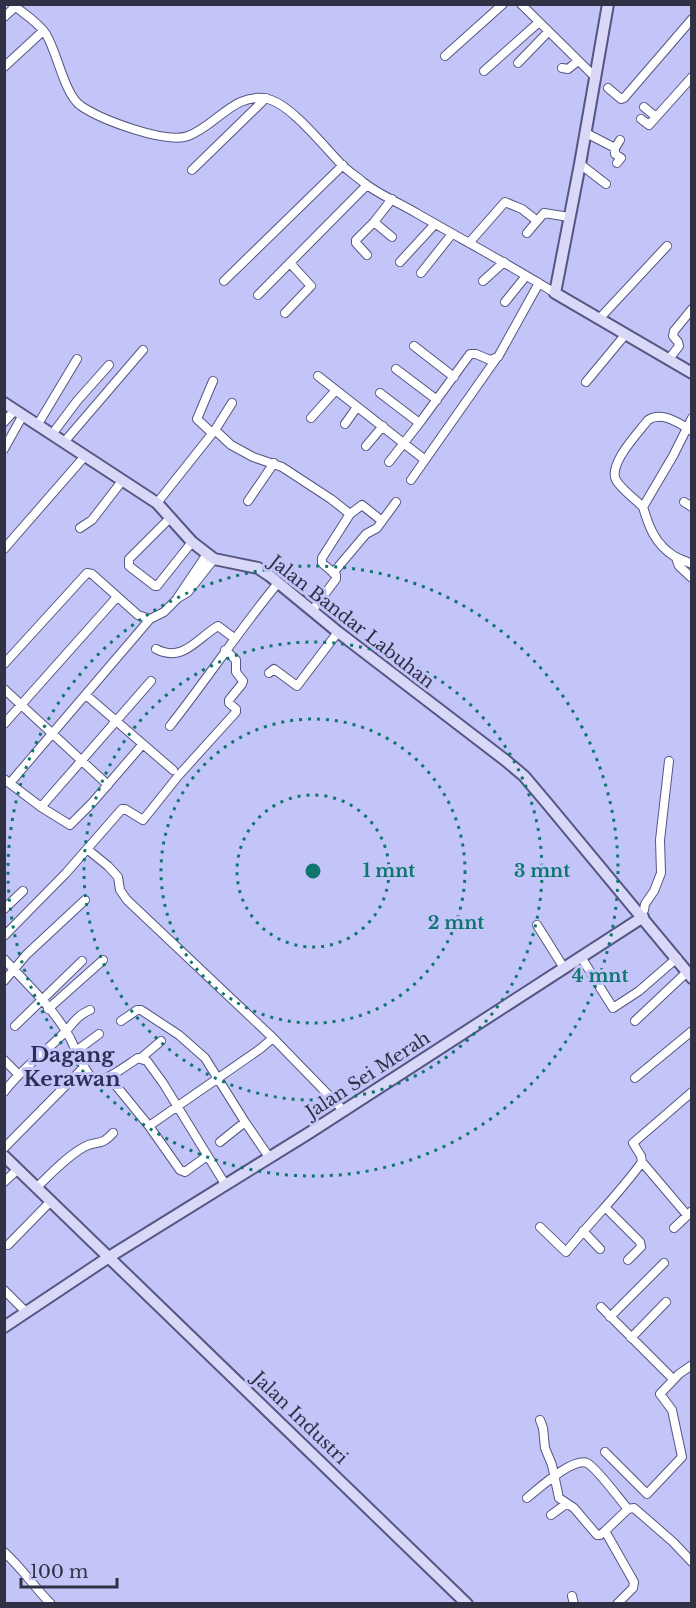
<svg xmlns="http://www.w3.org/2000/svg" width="696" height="1608" font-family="'Libre Baskerville',serif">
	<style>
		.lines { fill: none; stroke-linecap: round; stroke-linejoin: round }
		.street-casing { stroke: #565683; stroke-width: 10 }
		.secondary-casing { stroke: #565683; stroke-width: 14 }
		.street { stroke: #fff; stroke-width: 8 }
		.secondary { stroke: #dad8f9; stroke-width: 10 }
		.ring { fill: none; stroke: #0f766e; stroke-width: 3; stroke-dasharray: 3 6 }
		.labels { text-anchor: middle; stroke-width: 6; stroke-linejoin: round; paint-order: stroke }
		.street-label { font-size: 18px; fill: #313145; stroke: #c3c4f8 }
		.quarter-label { font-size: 21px; font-weight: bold; fill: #2f2d57; stroke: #c3c4f8 }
		.centre { fill: #0f766e; stroke: #c3c4f8; stroke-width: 3 }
		.ring-label { font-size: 18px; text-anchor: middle; font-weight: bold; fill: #0f766e; stroke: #c3c4f8; stroke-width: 6; stroke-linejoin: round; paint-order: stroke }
	</style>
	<rect width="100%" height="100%" fill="#c3c4f8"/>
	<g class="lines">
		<g class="street-casing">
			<path id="street" d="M12,4C23,13 38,22 46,34C58,54 64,94 81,106C102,120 165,144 188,136C216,126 235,91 268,99C292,105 324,147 342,165C348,171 356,176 363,182C379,195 400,203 418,214C463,240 510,265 555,293
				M521,4L596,78
				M4,17L15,7
				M445,56L503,4
				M518,63L548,32
				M4,67L43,31
				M562,68L568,69L578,61
				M484,71L538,23
				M608,88L621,99L624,98L692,19
				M644,107L656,117
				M641,119L649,125L692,77
				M586,133L615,148L620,140
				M615,148V154L621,158L617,163
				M580,164L606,184
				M192,170L266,98
				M374,222L392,237
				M527,233L544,213L569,217
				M469,243L505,202L522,209L536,220
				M367,255L356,243V240L374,222L392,199
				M400,262L435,224
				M421,273L452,234
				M224,281L343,165
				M483,281L504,262
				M258,295L367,185
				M505,302L526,276
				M285,313L311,286L290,263
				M599,319L667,246
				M414,346L454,377
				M669,359L679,346L678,342L673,336L674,331L692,309
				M396,369L437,400
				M318,376L425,460
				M586,382L625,335
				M380,393L418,422L421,421L470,354H476L490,360L498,357L539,283
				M311,418L336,390
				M692,418L673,456L643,507C649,527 655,544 674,556C679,559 686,561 692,564
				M4,422L15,410
				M38,424L77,359
				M345,424L357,407
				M215,430L232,403
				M53,433L77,401L109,365
				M212,433L197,419L213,381
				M65,441L143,350
				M366,446L383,426
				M4,449L23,415
				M389,462L421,421
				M411,480L496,359
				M248,501L274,463
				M684,502L692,507
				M157,503L215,430L231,445L253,457L282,467L331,499L350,514L322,558V563L336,575V579L312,611
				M643,507C634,498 622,490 616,480C608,464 638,433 648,420C662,411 679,423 692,431
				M350,514L362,505L382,521
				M170,518L129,559V566L155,586H157L192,542
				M80,528L92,520L122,481
				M4,549L85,456
				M676,558L679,566L692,578
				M333,573L366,534L377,528L396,502
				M178,597L207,554
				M156,649C183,663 196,639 218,626L234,638
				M4,664L87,573L92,574L138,615L150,619L164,612L178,598L188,592L214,559
				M269,673L274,669L297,686L338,632
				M4,689L108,785
				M86,695L173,770
				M4,724L117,597
				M170,726C207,679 240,629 278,583
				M4,779L41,807L70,825L92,803L142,745
				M10,783L150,619
				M41,807L151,681
				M87,849L108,866L118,877L120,890L127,900L273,1038L343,1110
				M4,909L23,891
				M641,915L644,910L645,904L654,891L661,873L660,840L669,761
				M537,925L564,968
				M4,936L66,873L122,809H125L143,820L179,775L236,712V709L229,703V700L242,684L243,681L236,672V660L225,650
				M581,957L613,1008L639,991L677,958
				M4,959C26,983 55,1010 70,1038C75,1048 87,1079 97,1080C105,1082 130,1063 138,1058L147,1061L163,1083L225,1184
				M4,981L27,954L85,900
				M48,1009L103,960
				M121,1021L137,1010H141L179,1035L205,1058L245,1122L269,1157
				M635,1021L687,972
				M15,1026L82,961
				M76,1051L99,1034
				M141,1058L161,1041
				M4,1060L18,1074
				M109,1077L149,1126L180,1170L185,1172L207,1156
				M635,1078L692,1031
				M4,1092C22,1068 45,1053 65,1032C74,1022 78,1015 90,1010
				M149,1126L260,1049L273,1038
				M220,1142L245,1122
				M4,1148L84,1067
				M642,1162L641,1156L633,1143L692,1092
				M4,1182L18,1169
				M36,1188C51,1174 66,1157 84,1147C98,1139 99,1148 113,1133
				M605,1207L640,1242L641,1247L628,1260
				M540,1227L566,1252C591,1221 619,1194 642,1162L687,1215
				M674,1228L692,1211
				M583,1231L600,1249
				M8,1245L50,1202
				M4,1290L26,1312
				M601,1307L673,1379
				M610,1317L664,1263
				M631,1338L666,1302
				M540,1420L543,1428L545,1448L552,1465L559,1498L574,1508L597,1535H600L605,1531
				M605,1452L647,1494L682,1457L672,1410L660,1394L679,1374L692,1365
				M527,1498C538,1489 573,1457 587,1463C596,1467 620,1500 628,1509
				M551,1515L566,1504
				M4,1552C22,1568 34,1587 51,1604
				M572,1596L574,1604
				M617,1604L633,1588L634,1582L605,1531L628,1509L634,1508L673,1542L692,1562"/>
		</g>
		<g class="secondary-casing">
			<path id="secondary" d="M608,4L580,164L555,293L692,373
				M4,403L157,503L192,542L214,559L258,568L270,576L338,632L505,760L524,776L546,802L692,978
				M4,1156L467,1604
				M4,1327L109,1257L309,1133L643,917"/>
		</g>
		<use href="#street" class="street"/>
		<use href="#secondary" class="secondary"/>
	</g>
	<g class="ring">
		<circle cx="313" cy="871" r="76"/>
		<circle cx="313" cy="871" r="152"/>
		<circle cx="313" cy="871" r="229"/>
		<circle cx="313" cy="871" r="305"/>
	</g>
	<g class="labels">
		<g class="street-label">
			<text transform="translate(352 622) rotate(38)" y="6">Jalan Bandar Labuhan</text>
			<text transform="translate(368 1075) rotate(-33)" y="6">Jalan Sei Merah</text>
			<text transform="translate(300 1418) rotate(44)" y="6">Jalan Industri</text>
		</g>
		<g class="quarter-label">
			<text x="72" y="1062">Dagang<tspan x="72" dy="24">Kerawan</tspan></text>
		</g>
	</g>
	<circle cx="313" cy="871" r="9" class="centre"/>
	<g class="ring-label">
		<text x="389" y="877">1 mnt</text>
		<text x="542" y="877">3 mnt</text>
		<text x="456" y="929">2 mnt</text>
		<text x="600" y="982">4 mnt</text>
	</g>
	<rect width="696" height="1608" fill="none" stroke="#313145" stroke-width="12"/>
	<path d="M21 1578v9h96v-9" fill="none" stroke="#313145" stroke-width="3"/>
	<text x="30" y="1578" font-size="18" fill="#313145" stroke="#c3c4f8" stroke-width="4.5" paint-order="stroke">100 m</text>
</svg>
